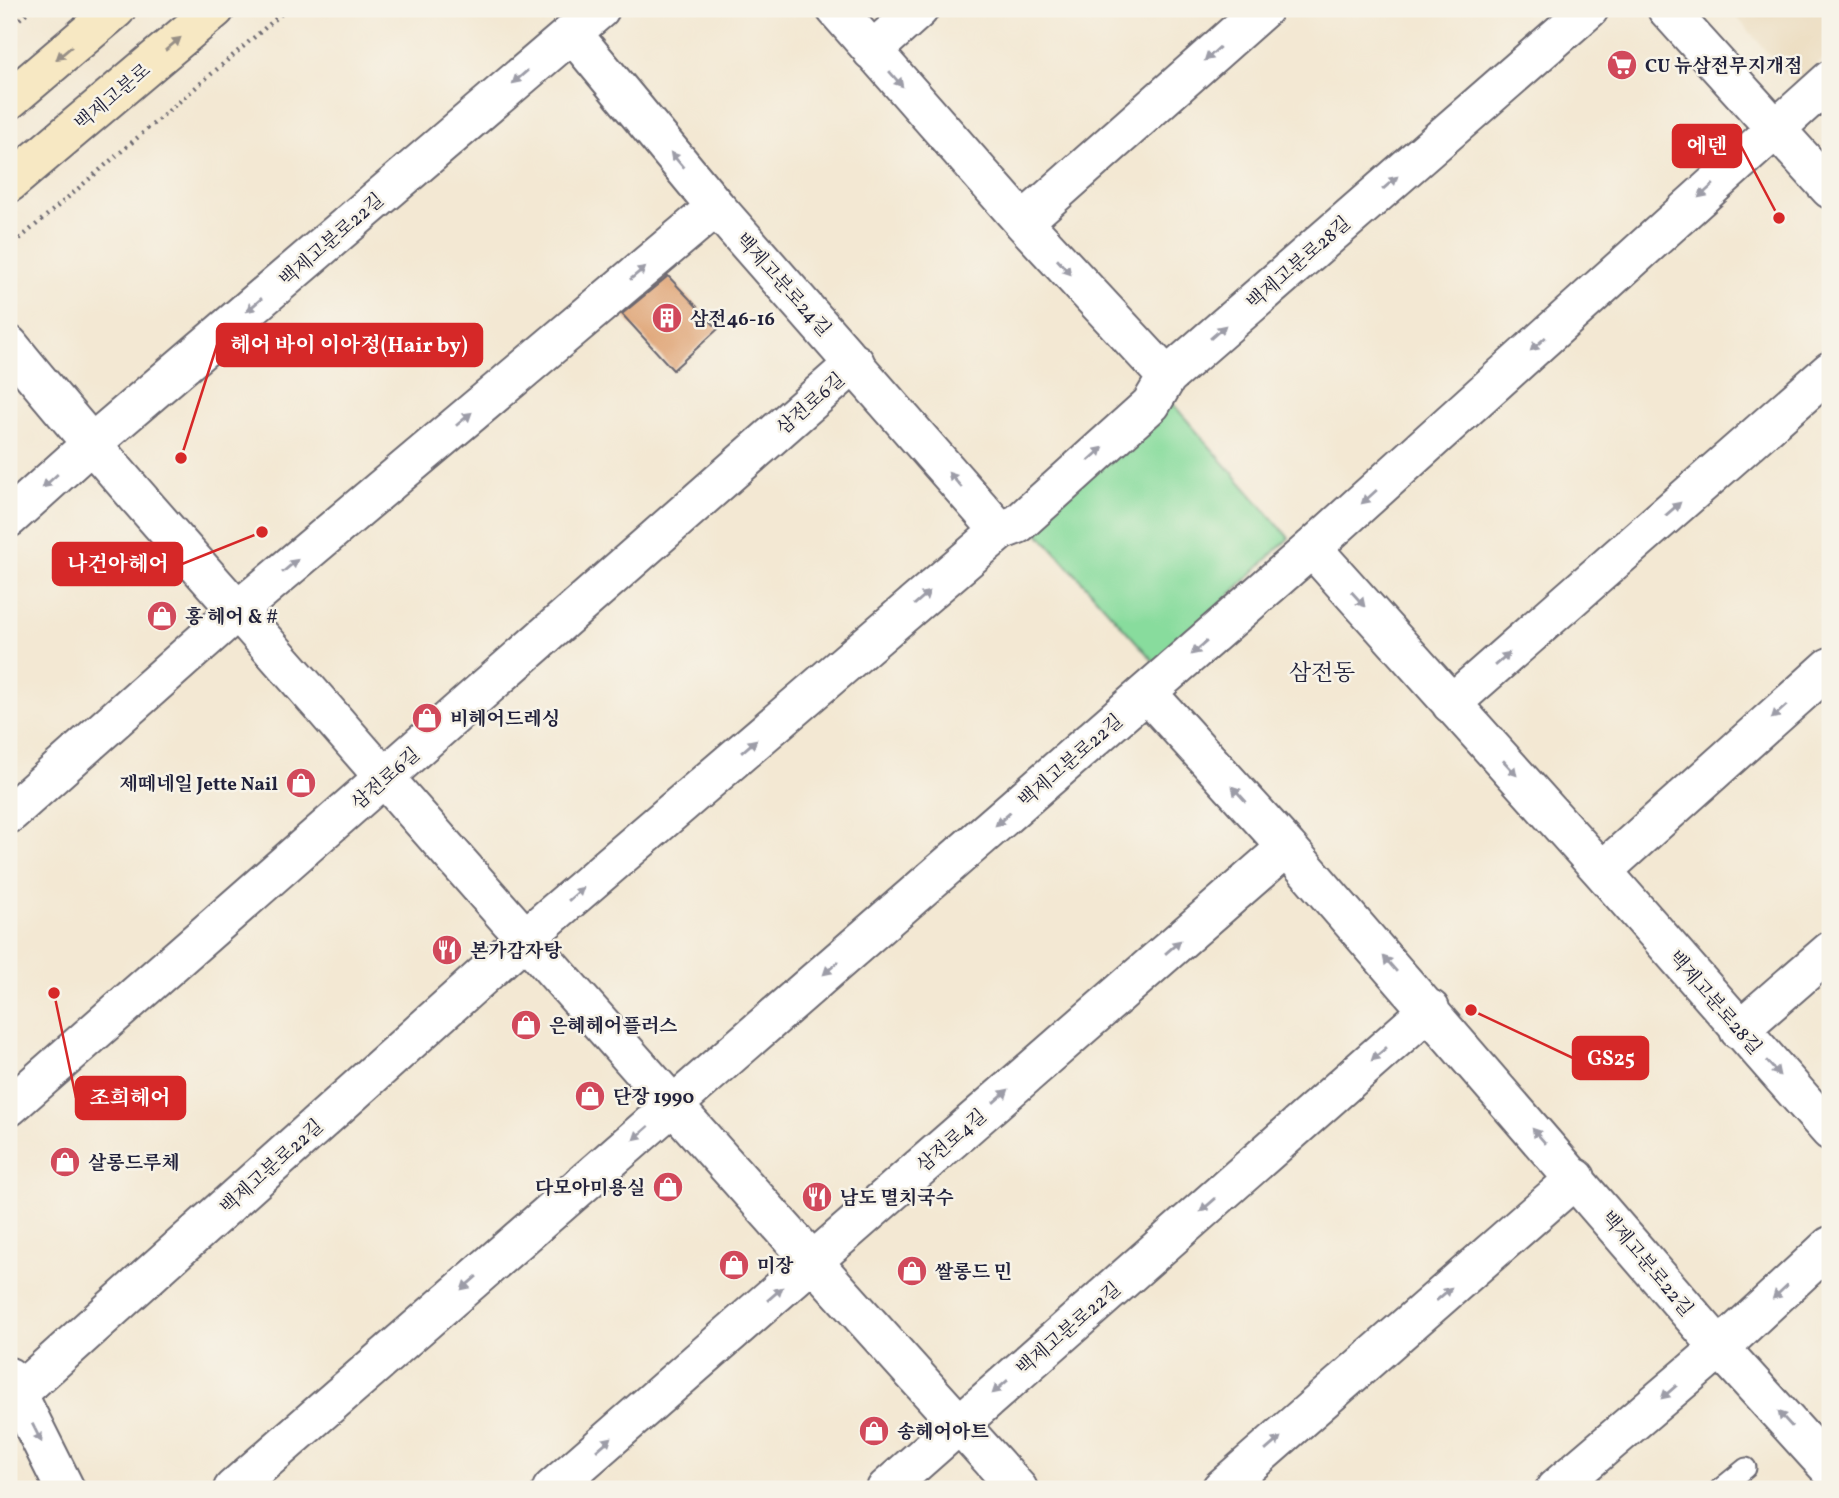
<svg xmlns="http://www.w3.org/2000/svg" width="1839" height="1498" font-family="Vollkorn,'Noto Serif KR',serif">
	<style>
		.built { fill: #ead9ba }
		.green { fill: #88dc9d; stroke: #557f6c; stroke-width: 2 }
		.building { fill: #dd9c6a }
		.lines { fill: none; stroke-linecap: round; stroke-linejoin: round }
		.service-casing { stroke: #6b6770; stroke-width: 23 }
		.minor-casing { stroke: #6b6770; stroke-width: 42 }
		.secondary-casing { stroke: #6b6770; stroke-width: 42 }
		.path { stroke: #6b6770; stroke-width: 4.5; stroke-dasharray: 2 5; stroke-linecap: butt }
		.service { stroke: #fff; stroke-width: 19 }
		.minor { stroke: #fff; stroke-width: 38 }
		.secondary { stroke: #f7e8c3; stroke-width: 38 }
		.oneway { fill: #978f86 }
		.oneway2 { fill: #9c9ca7 }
		.labels { text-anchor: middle; stroke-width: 5; stroke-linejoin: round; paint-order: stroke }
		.poi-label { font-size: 19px; font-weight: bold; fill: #22223b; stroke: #f7f3e8; text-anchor: start }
		.street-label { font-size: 19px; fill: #22223b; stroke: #f7f3e8 }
		.quarter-label { font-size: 23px; fill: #22223b; stroke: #f7f3e8 }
		.leader { fill: none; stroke: #d62828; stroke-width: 2.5 }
		.callout-dot { fill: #d62828; stroke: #f7f3e8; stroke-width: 2.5 }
		.callout { fill: #d62828; stroke: #d62828; stroke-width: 2.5 }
		.callout-label { font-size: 21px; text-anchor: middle; font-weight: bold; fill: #fff }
	</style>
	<rect width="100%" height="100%" fill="#f7f3e8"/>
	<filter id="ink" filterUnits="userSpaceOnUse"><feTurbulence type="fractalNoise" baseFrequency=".0143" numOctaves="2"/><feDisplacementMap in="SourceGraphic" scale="14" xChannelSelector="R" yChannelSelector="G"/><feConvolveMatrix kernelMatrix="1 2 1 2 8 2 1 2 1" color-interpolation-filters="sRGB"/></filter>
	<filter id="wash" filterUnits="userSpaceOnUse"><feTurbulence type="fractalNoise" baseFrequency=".00686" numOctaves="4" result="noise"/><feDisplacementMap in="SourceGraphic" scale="28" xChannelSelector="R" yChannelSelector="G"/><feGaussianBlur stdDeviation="1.57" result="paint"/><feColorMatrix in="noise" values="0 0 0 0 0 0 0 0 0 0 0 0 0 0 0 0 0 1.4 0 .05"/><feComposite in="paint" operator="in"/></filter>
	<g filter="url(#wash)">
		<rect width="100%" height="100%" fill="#f3e8d3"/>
		<path class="built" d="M1730,9H1830V53L1795,85Z"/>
		<path class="green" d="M1166,396L1289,538L1157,665L1026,519Z"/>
		<g id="blocks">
			<path class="building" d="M668,276L718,329L673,370L622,314Z"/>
		</g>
	</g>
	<g filter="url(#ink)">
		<use href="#blocks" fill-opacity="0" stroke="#6b6770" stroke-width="2"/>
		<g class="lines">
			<g class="service-casing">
				<path id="service" d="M1720,1489L1746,1468"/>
			</g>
			<g class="minor-casing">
				<path id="minor" d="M836,9L1023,222L1167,377
					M1667,9L1830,189
					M572,33L716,207L1000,531
					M872,51L919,9
					M1023,222L1263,9
					M9,345C109,468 216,585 320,704C550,968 783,1230 1018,1489
					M9,518L90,445L600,9
					M1312,548L1602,871L1830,1131
					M1147,693L1287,847L1720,1348L1830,1469
					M1451,704L1830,371
					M9,814L238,610L716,207
					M1602,871L1830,667
					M1739,1030L1830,951
					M9,1107L855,363
					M9,1377L65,1489
					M17,1394L524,939L1000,531L1018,524L1151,404L1167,377L1589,9
					M233,1489L1312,548L1830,80
					M552,1489L1287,847
					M886,1489L1430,1009
					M1221,1489L1576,1178
					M1555,1489L1720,1348L1830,1246"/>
			</g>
			<g class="secondary-casing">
				<path id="secondary" d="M9,100L116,9
					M9,183L215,9"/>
			</g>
			<path class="path" d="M9,28L31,9
				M9,248L287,9"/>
			<use href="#service" class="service"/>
			<use href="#minor" class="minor"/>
			<use href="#secondary" class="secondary"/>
		</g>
		<defs><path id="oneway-solid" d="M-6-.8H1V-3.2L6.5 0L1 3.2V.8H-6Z" transform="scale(1.75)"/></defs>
		<g class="oneway">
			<use href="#oneway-solid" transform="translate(173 44) rotate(-40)"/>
			<use href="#oneway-solid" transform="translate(64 53) rotate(140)"/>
		</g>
		<g class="oneway2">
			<use href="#oneway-solid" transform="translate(1212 54) rotate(138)"/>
			<use href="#oneway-solid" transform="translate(520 77) rotate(139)"/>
			<use href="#oneway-solid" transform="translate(896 79) rotate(49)"/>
			<use href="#oneway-solid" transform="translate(677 160) rotate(-130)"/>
			<use href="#oneway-solid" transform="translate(1390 183) rotate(-41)"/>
			<use href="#oneway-solid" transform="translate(1706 191) rotate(138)"/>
			<use href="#oneway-solid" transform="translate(1064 267) rotate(48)"/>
			<use href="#oneway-solid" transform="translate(638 273) rotate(-40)"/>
			<use href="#oneway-solid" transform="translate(254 305) rotate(139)"/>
			<use href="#oneway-solid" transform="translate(1218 332) rotate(-41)"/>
			<use href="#oneway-solid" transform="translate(1538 344) rotate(138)"/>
			<use href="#oneway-solid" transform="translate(464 419) rotate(-40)"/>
			<use href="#oneway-solid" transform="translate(1096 454) rotate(-42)"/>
			<use href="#oneway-solid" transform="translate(955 480) rotate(-131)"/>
			<use href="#oneway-solid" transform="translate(50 481) rotate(138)"/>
			<use href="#oneway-solid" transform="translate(1369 497) rotate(138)"/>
			<use href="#oneway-solid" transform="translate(1673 509) rotate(-41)"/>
			<use href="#oneway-solid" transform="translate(290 566) rotate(-40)"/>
			<use href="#oneway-solid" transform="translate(922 598) rotate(-41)"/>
			<use href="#oneway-solid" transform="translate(1358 599) rotate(48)"/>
			<use href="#oneway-solid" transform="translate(1199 648) rotate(139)"/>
			<use href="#oneway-solid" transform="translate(1502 659) rotate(-41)"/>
			<use href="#oneway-solid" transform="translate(1779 712) rotate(138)"/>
			<use href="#oneway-solid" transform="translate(749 746) rotate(-41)"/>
			<use href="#oneway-solid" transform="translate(1510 768) rotate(48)"/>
			<use href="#oneway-solid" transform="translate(1239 794) rotate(-132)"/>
			<use href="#oneway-solid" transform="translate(1003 819) rotate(139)"/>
			<use href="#oneway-solid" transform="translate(576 894) rotate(-41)"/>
			<use href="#oneway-solid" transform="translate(1173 947) rotate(-41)"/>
			<use href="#oneway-solid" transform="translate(1390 964) rotate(-131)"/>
			<use href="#oneway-solid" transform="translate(831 968) rotate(139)"/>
			<use href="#oneway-solid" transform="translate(1379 1054) rotate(139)"/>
			<use href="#oneway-solid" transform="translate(1773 1068) rotate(48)"/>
			<use href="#oneway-solid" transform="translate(1001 1096) rotate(-41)"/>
			<use href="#oneway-solid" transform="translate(641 1133) rotate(139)"/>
			<use href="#oneway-solid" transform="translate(1539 1136) rotate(-131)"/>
			<use href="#oneway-solid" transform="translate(1208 1205) rotate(139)"/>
			<use href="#oneway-solid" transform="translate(469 1283) rotate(139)"/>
			<use href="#oneway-solid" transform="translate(1780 1292) rotate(137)"/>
			<use href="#oneway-solid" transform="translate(775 1294) rotate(-41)"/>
			<use href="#oneway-solid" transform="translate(1444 1294) rotate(-41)"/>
			<use href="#oneway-solid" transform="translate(1000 1387) rotate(139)"/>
			<use href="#oneway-solid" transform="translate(1669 1392) rotate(139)"/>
			<use href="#oneway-solid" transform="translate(1785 1419) rotate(-132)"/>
			<use href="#oneway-solid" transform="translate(37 1433) rotate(63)"/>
			<use href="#oneway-solid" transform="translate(604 1444) rotate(-41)"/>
			<use href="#oneway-solid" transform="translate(1273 1444) rotate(-41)"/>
		</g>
	</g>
	<defs>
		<g id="supermarket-disc" transform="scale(1.575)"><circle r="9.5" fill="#d1495b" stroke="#f7f3e8"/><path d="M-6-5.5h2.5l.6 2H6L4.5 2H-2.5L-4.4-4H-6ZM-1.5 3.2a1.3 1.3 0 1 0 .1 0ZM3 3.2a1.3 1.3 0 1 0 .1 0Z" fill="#fff"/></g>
		<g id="building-disc" transform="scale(1.575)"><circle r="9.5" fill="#d1495b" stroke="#f7f3e8"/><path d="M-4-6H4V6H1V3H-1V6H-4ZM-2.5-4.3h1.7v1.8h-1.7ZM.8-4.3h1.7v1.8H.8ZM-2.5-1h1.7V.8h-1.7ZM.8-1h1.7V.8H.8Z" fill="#fff"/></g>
		<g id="shop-disc" transform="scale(1.575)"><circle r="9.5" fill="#d1495b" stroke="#f7f3e8"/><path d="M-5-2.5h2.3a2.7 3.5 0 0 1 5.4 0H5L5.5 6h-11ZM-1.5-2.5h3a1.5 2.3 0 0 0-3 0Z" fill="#fff"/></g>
		<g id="restaurant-disc" transform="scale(1.575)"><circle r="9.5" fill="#d1495b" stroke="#f7f3e8"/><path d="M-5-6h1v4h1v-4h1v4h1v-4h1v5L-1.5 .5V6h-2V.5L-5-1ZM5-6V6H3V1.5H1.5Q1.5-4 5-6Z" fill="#fff"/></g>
	</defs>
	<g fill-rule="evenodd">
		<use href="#supermarket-disc" x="1622" y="65"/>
		<use href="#building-disc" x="667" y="318"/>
		<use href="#shop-disc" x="162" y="616"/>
		<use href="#shop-disc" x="427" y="718"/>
		<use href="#shop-disc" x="301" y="783"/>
		<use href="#restaurant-disc" x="447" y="950"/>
		<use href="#shop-disc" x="526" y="1025"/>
		<use href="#shop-disc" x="590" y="1096"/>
		<use href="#shop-disc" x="65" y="1162"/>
		<use href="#shop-disc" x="668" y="1187"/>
		<use href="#restaurant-disc" x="817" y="1197"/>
		<use href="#shop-disc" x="734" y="1265"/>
		<use href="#shop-disc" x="912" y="1271"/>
		<use href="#shop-disc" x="874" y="1431"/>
	</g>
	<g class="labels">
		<g class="poi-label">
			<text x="1645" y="72">CU 뉴삼전무지개점</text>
			<text x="690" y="325">삼전46-16</text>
			<text x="185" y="623">홍 헤어 &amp; #</text>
			<text x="450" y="725">비헤어드레싱</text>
			<text x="278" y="790" text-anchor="end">제떼네일 Jette Nail</text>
			<text x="470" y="957">본가감자탕</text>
			<text x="549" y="1032">은혜헤어플러스</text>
			<text x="613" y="1103">단장 1990</text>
			<text x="88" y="1169">살롱드루체</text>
			<text x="645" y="1194" text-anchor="end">다모아미용실</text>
			<text x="840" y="1204">남도 멸치국수</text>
			<text x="757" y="1272">미장</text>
			<text x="935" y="1278">쌀롱드 민</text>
			<text x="897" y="1438">송헤어아트</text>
		</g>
		<g class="street-label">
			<text transform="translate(112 96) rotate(-40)" y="7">백제고분로</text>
			<text transform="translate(331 239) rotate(-41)" y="7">백제고분로22길</text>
			<text transform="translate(1298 262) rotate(-41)" y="7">백제고분로28길</text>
			<text transform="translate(784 284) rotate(48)" y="7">백제고분로24길</text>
			<text transform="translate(810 403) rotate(-41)" y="7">삼전로6길</text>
			<text transform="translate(1070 760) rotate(-41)" y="7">백제고분로22길</text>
			<text transform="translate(385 778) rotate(-41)" y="7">삼전로6길</text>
			<text transform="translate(1716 1002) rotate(49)" y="7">백제고분로28길</text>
			<text transform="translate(951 1140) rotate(-41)" y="7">삼전로4길</text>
			<text transform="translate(271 1166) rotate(-42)" y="7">백제고분로22길</text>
			<text transform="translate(1648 1263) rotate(50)" y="7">백제고분로22길</text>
			<text transform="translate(1068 1328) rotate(-41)" y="7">백제고분로22길</text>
		</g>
		<g class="quarter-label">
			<text x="1322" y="680">삼전동</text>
		</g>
	</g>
	<path class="leader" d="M1779 218L1741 146M181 458L217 345M262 532L182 564M1471 1010L1573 1058M54 993L76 1098"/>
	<g class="callout-dot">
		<circle cx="1779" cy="218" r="7"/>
		<circle cx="181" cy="458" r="7"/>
		<circle cx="262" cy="532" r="7"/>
		<circle cx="1471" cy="1010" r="7"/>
		<circle cx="54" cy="993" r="7"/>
	</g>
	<g class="callout">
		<rect x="1673" y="125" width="68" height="42" rx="7"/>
		<rect x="217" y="324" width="265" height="42" rx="7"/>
		<rect x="53" y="543" width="129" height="42" rx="7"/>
		<rect x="1573" y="1037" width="75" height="42" rx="7"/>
		<rect x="76" y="1077" width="109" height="42" rx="7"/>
	</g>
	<g class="callout-label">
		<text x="1707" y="153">에덴</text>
		<text x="349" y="352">헤어 바이 이아정(Hair by)</text>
		<text x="118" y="571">나건아헤어</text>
		<text x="1611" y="1065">GS25</text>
		<text x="130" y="1105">조희헤어</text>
	</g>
	<rect width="1839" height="1498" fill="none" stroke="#f7f3e8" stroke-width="35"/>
</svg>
